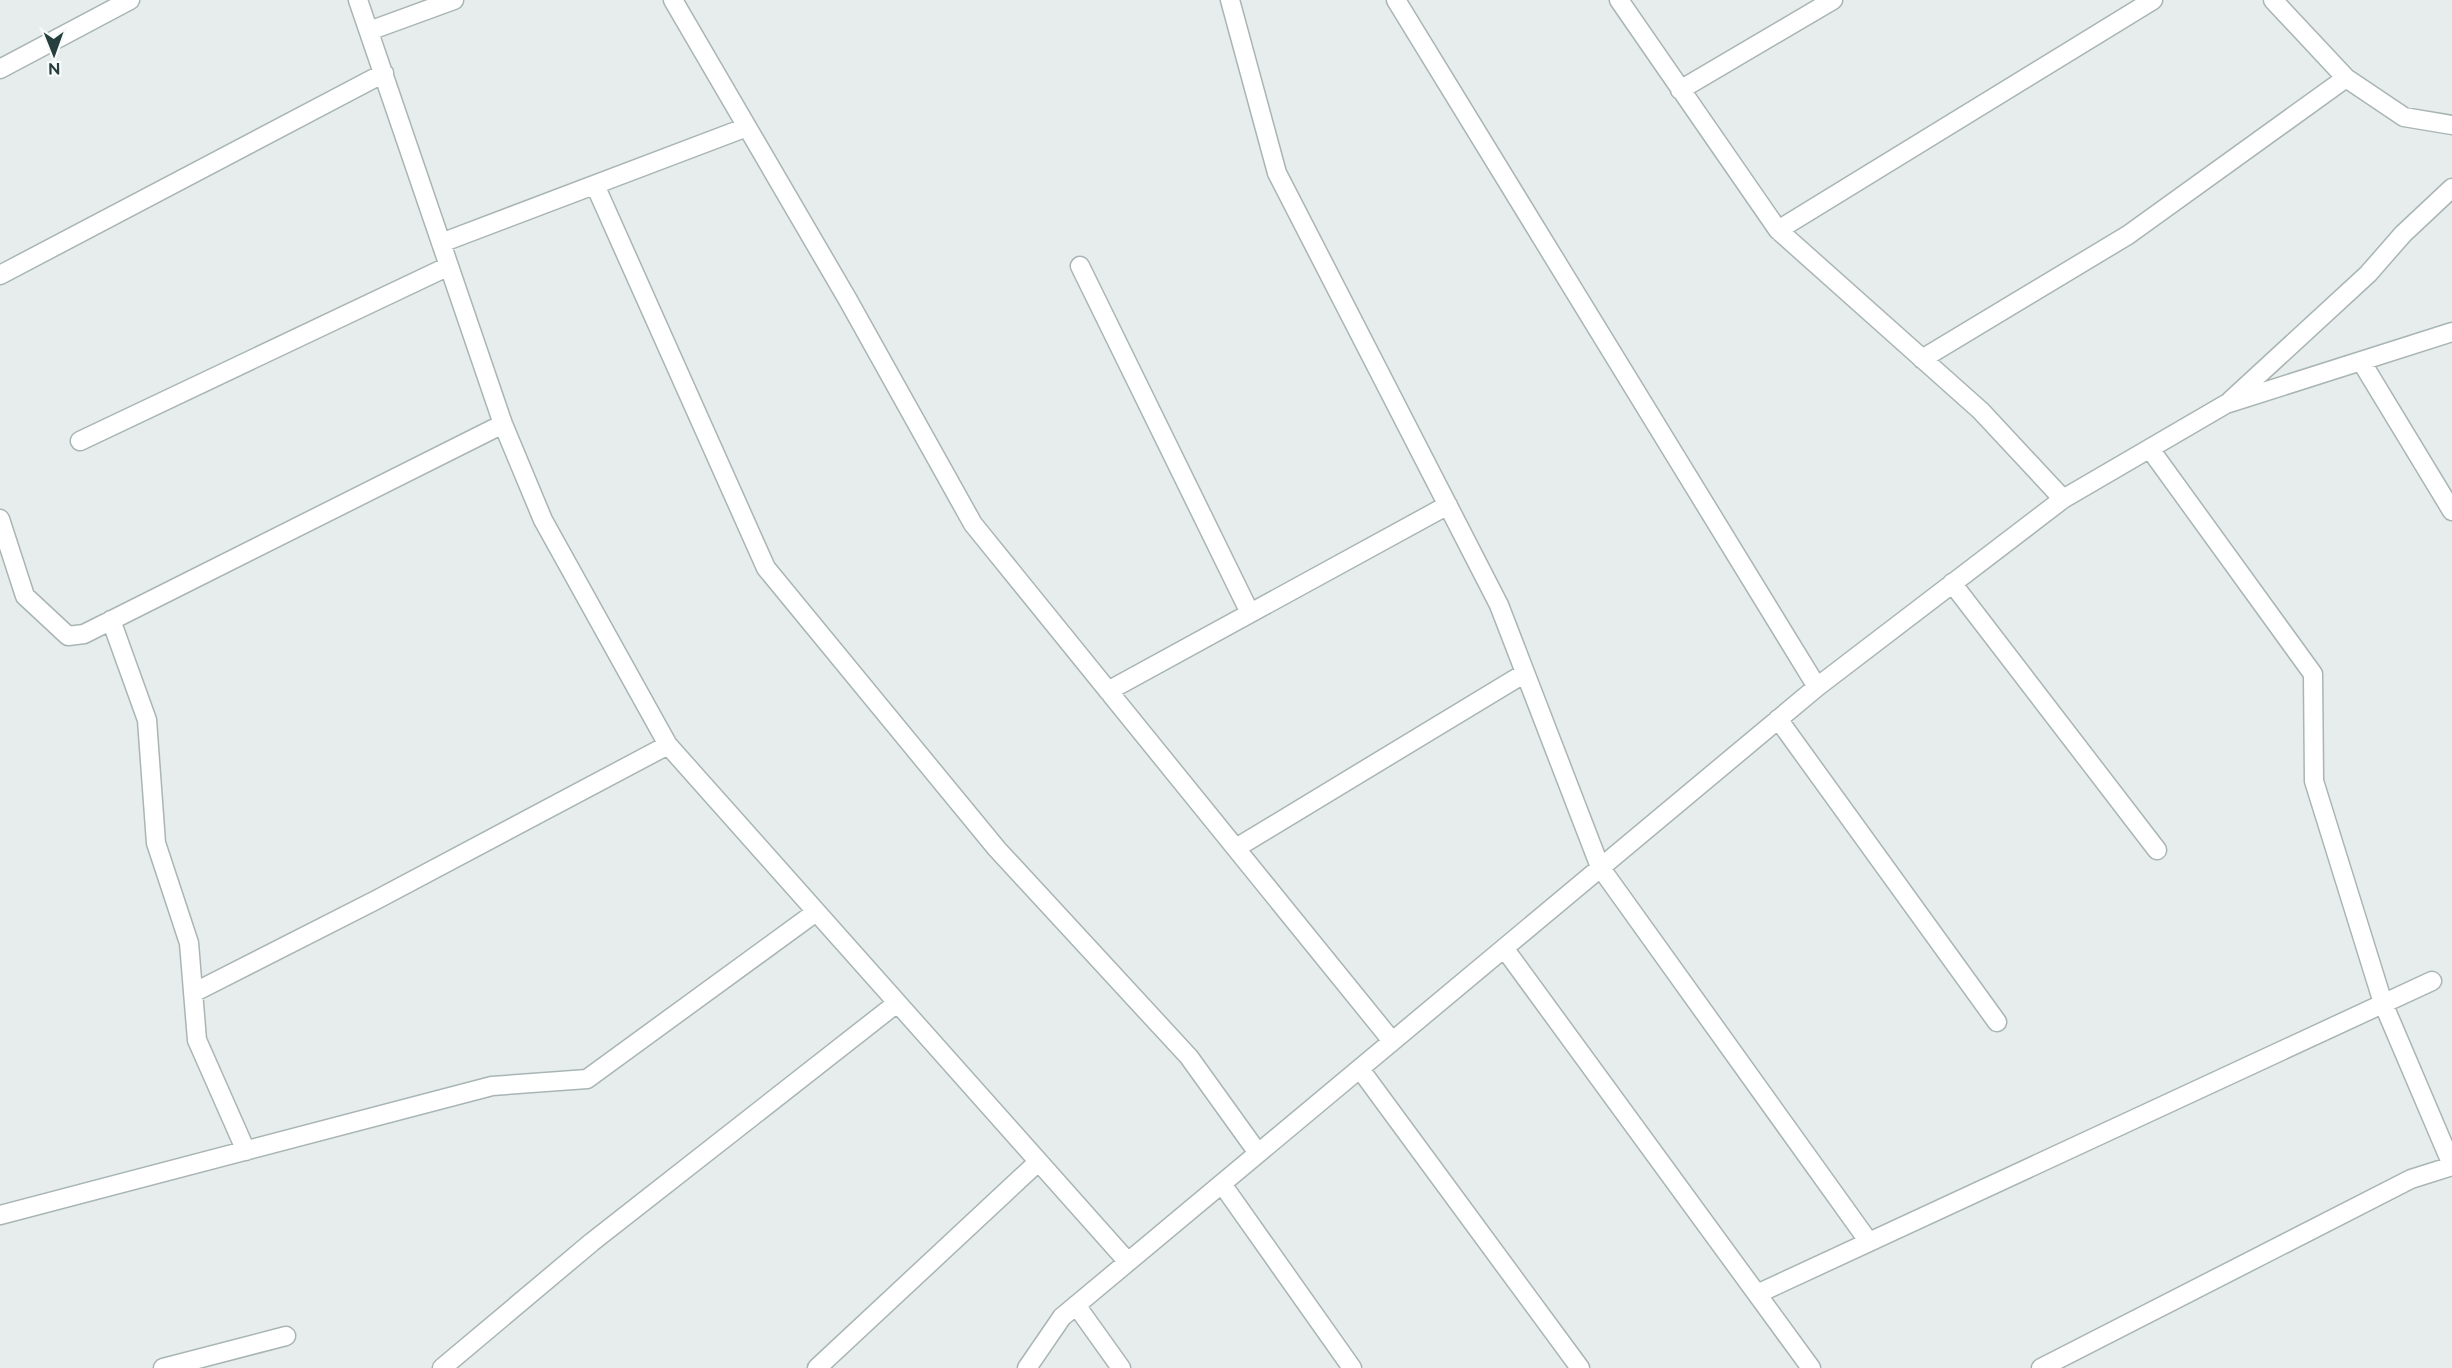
<svg xmlns="http://www.w3.org/2000/svg" width="2452" height="1368" font-family="Raleway,sans-serif">
	<style>
		.lines { fill: none; stroke-linecap: round; stroke-linejoin: round }
		.minor-casing { stroke: #a9b5b4; stroke-width: 21 }
		.minor { stroke: #fff; stroke-width: 18 }
	</style>
	<rect width="100%" height="100%" fill="#e6edec"/>
	<g class="lines">
		<g class="minor-casing">
			<path id="minor" d="M358,0L503,424L543,520L668,745L1128,1262
				M673,0L848,300L973,524L1392,1041
				M1230,0L1277,173L1499,605L1600,867L1869,1242
				M1396,0L1817,687
				M1619,0L1778,230L1981,411L2063,499
				M2273,0L2346,78L2404,117L2452,125
				M369,31L454,0
				M0,69L130,0
				M1680,90L1833,0
				M595,185L766,568L997,849L1189,1057L1258,1153
				M1778,230L2153,0
				M441,243L747,127
				M1080,266L1250,613
				M0,275L384,73
				M1922,359L2128,235L2346,78
				M2361,361L2452,511
				M2230,401L2368,274L2403,234L2452,188
				M80,441L449,266
				M2150,449L2313,674L2314,781L2383,1003L2452,1165
				M0,519L25,596L68,636L84,634L503,424
				M1952,583L2157,850
				M111,620L147,720L156,843L189,943L197,1040L246,1151
				M1108,691L1448,505
				M1778,719L1997,1022
				M1236,848L1525,673
				M1504,948L1811,1368
				M193,993L376,900L668,745
				M1360,1069L1580,1368
				M1222,1184L1352,1368
				M0,1215L492,1086L587,1079L816,912
				M1757,1294L2432,981
				M1076,1305L1121,1368
				M163,1368L286,1336
				M442,1368L592,1242L897,1003
				M817,1368L1038,1162
				M1027,1368L1062,1317L1817,687L2063,499L2226,404L2452,332
				M2041,1368L2411,1179L2452,1166"/>
		</g>
		<use href="#minor" class="minor"/>
	</g>
	<g transform="translate(54 54) rotate(179)" stroke="#f6faf9" stroke-width="4.5" paint-order="stroke">
	<path d="M0-4.5L10 22L0 15L-10 22Z" fill="#263e3d"/>
	<text y="-9" font-size="16" font-weight="bold" text-anchor="middle" fill="#263e3d">N</text>
	</g>
</svg>
